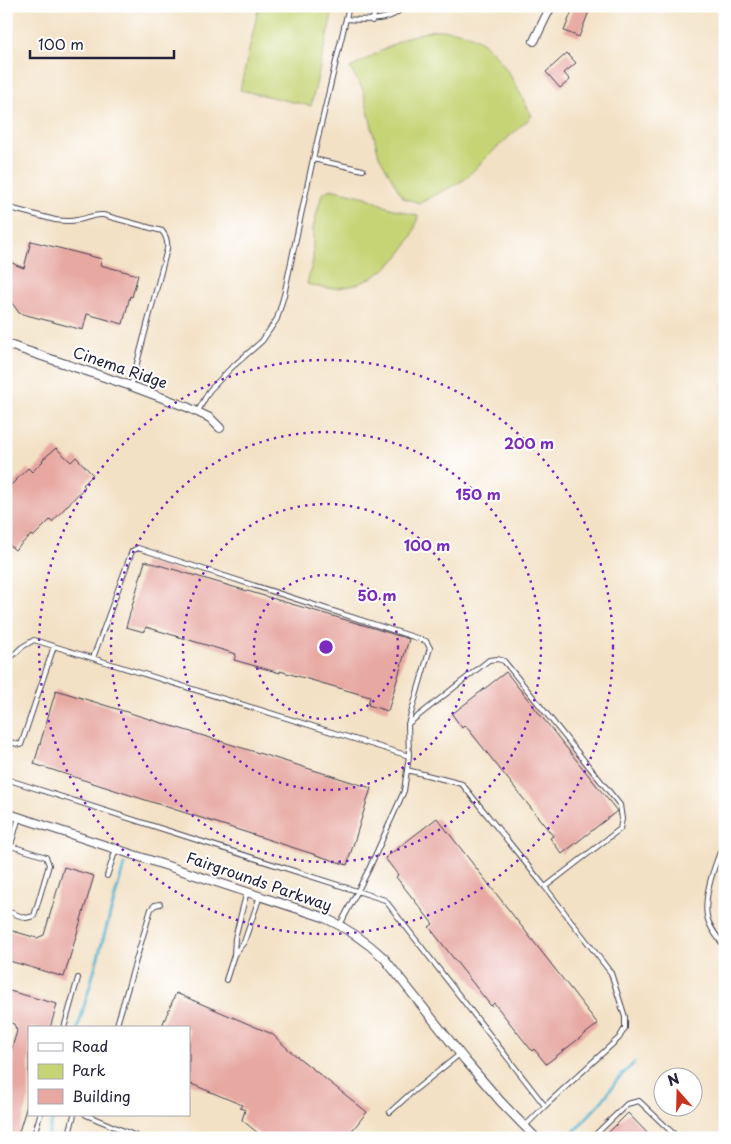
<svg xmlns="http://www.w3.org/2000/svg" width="731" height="1144" font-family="'Playpen Sans',sans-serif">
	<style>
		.green { fill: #c6d476; stroke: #747b58 }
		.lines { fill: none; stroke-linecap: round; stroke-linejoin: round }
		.stream { stroke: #4eb0cd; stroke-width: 3 }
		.building { fill: #e7a8a2 }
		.service-casing { stroke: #413f50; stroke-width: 6 }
		.minor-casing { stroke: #413f50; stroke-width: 10 }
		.service { stroke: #fff; stroke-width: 4 }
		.minor { stroke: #fff; stroke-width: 8 }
		.ring { fill: none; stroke: #7b2cbf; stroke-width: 2.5; stroke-dasharray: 2.5 5 }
		.labels { text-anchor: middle; stroke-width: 4; stroke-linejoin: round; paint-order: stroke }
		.street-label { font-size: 15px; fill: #22223b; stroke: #fff }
		.centre { fill: #7b2cbf; stroke: #fff; stroke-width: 2.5 }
		.ring-label { font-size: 15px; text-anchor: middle; font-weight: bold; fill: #7b2cbf; stroke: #fff; stroke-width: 4; stroke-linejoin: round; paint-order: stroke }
	</style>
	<rect width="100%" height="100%" fill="#fff"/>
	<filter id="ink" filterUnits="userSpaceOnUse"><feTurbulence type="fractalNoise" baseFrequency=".02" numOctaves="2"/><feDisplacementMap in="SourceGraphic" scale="10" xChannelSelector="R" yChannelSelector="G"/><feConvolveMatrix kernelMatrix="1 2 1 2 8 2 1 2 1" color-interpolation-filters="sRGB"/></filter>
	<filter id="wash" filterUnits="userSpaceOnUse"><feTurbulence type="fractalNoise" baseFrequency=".0096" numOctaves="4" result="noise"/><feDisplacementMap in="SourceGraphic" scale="20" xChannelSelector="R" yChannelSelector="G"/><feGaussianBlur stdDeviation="1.12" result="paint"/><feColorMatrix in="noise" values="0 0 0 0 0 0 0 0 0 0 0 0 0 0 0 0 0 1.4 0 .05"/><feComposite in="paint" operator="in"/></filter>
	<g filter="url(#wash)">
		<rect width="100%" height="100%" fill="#f3e1c5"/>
		<path class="green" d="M259,6H334L311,106L240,90Z
			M433,30C442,30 451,30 460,32C500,43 514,84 532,116L490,154L464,180L420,203L403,198L379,156L363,90L350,68L407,37Z
			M330,189L366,197L387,207L418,216C416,225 414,233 409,241C389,276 346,298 307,284L313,260V228L322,194Z"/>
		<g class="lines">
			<path class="stream" d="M78,1028L124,865
				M47,1138L54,1115
				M568,1138L602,1101L617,1080L634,1063"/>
		</g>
		<g id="blocks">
			<path class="building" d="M574,6H583L590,9L579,37L564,31Z
				M567,53L576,63L564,73L570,80L560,88L546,72Z
				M31,241L102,259L100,265L138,275L132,297L130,296L123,324L87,314L83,330L19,313L15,307L6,296V259L16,265L24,268Z
				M56,448L71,462L76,457L93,475L83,485L85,487L64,509L52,522L50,520L33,537L31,535L15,550L6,542V490L28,468L32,472L43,461L42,460Z
				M145,561L370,627L409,639L388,711L368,705L370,697L280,671V673L234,660L236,654L146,627L144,632L126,627Z
				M506,672L617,811L562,854L550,838L553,836L465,725L462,728L452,714Z
				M56,690L371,788L347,865L34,764Z
				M437,818L598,1024L546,1064L534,1049L532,1051L494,1003L491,1006L429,927L433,924L396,877L398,875L385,858Z
				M64,867L94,876L64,977L6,960V929L37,938L44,935Z
				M6,990L57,1004L50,1028H29V1099L17,1138H6V1067L17,1031L14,1024L6,1022Z
				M176,993L272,1034L289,1050L367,1112L346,1138H264L242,1120L245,1110L240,1108L242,1105L189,1083V1028H161Z
				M628,1113L652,1138H603Z"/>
		</g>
	</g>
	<g filter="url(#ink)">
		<use href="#blocks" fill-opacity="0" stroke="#413f50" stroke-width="1"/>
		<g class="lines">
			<g class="service-casing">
				<path id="service" d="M346,19C362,20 393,23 403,6
					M372,21L377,6
					M313,159L363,170
					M6,207L55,220C62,221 70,222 77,220C86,219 93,214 103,215L162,231C167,237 168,242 167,249L131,386
					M198,411L209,391L230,369L262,341L277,319L284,295L313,159L349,6
					M93,658L132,551L138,548L426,641L430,648L408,724
					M6,662L22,647L34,640L409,756L404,791L369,869L340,925
					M6,741L21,745L54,646
					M407,770L462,784L545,887
					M6,779L385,900L545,1106L619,1038L625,1028V1017L611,973L545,887L620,829L622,819L620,805L504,661L498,659L489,660L408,724L409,756
					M725,839C717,860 703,893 707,916C709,927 718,938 725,947
					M6,862L19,817
					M107,876L116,849
					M6,911L26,918L34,916L49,865L46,857L11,846
					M234,955L244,942L260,896
					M226,980L234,955L235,938L247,891
					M64,1028L78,978
					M116,1028L151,909L155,905L160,904
					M390,1112L410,1094L460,1054
					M86,1115L141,1138
					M525,1126L545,1106
					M33,1138L40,1115
					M68,1138L74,1115
					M592,1138L627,1104L639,1101L678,1138"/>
			</g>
			<g class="minor-casing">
				<path id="minor" d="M534,41L551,6
					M6,344L131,386L187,407L210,418L220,428
					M6,813L323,917C347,928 365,940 384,958L465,1060L501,1102L536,1138"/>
			</g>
			<use href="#service" class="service"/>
			<use href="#minor" class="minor"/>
		</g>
	</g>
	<g class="ring">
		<circle cx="326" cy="647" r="72"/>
		<circle cx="326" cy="647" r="143"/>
		<circle cx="326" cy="647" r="215"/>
		<circle cx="326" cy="647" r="287"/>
	</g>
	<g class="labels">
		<g class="street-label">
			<text transform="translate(120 368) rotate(19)" y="5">Cinema Ridge</text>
			<text transform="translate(259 882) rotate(19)" y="5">Fairgrounds Parkway</text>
		</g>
	</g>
	<circle cx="326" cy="647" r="8" class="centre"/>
	<g class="ring-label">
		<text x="529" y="449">200 m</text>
		<text x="478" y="500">150 m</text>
		<text x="427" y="551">100 m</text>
		<text x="377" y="601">50 m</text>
	</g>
	<rect width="731" height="1144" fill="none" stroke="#fff" stroke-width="25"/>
	<rect x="28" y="1026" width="162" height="90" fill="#ffffff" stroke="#a7a7b1"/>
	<rect x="38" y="1043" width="25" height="8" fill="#ffffff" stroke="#a7a7b1"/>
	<text x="72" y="1052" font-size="15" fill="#22223b">Road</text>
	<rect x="38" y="1064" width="25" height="15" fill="#c6d476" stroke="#a7a7b1"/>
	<text x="72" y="1076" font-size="15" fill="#22223b">Park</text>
	<rect x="38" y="1089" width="25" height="15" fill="#e7a8a2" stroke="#a7a7b1"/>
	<text x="72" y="1102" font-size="15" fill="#22223b">Building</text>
	<g transform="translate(678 1092) rotate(340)"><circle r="24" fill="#ffffff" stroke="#a7a7b1"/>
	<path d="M0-4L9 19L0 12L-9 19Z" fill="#c8321e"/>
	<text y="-8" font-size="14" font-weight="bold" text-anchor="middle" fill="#22223b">N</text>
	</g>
	<path d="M30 50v8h144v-8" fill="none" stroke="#22223b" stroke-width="2.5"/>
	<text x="38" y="50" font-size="15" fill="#22223b" stroke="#ffffff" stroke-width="4" paint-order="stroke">100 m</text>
</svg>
